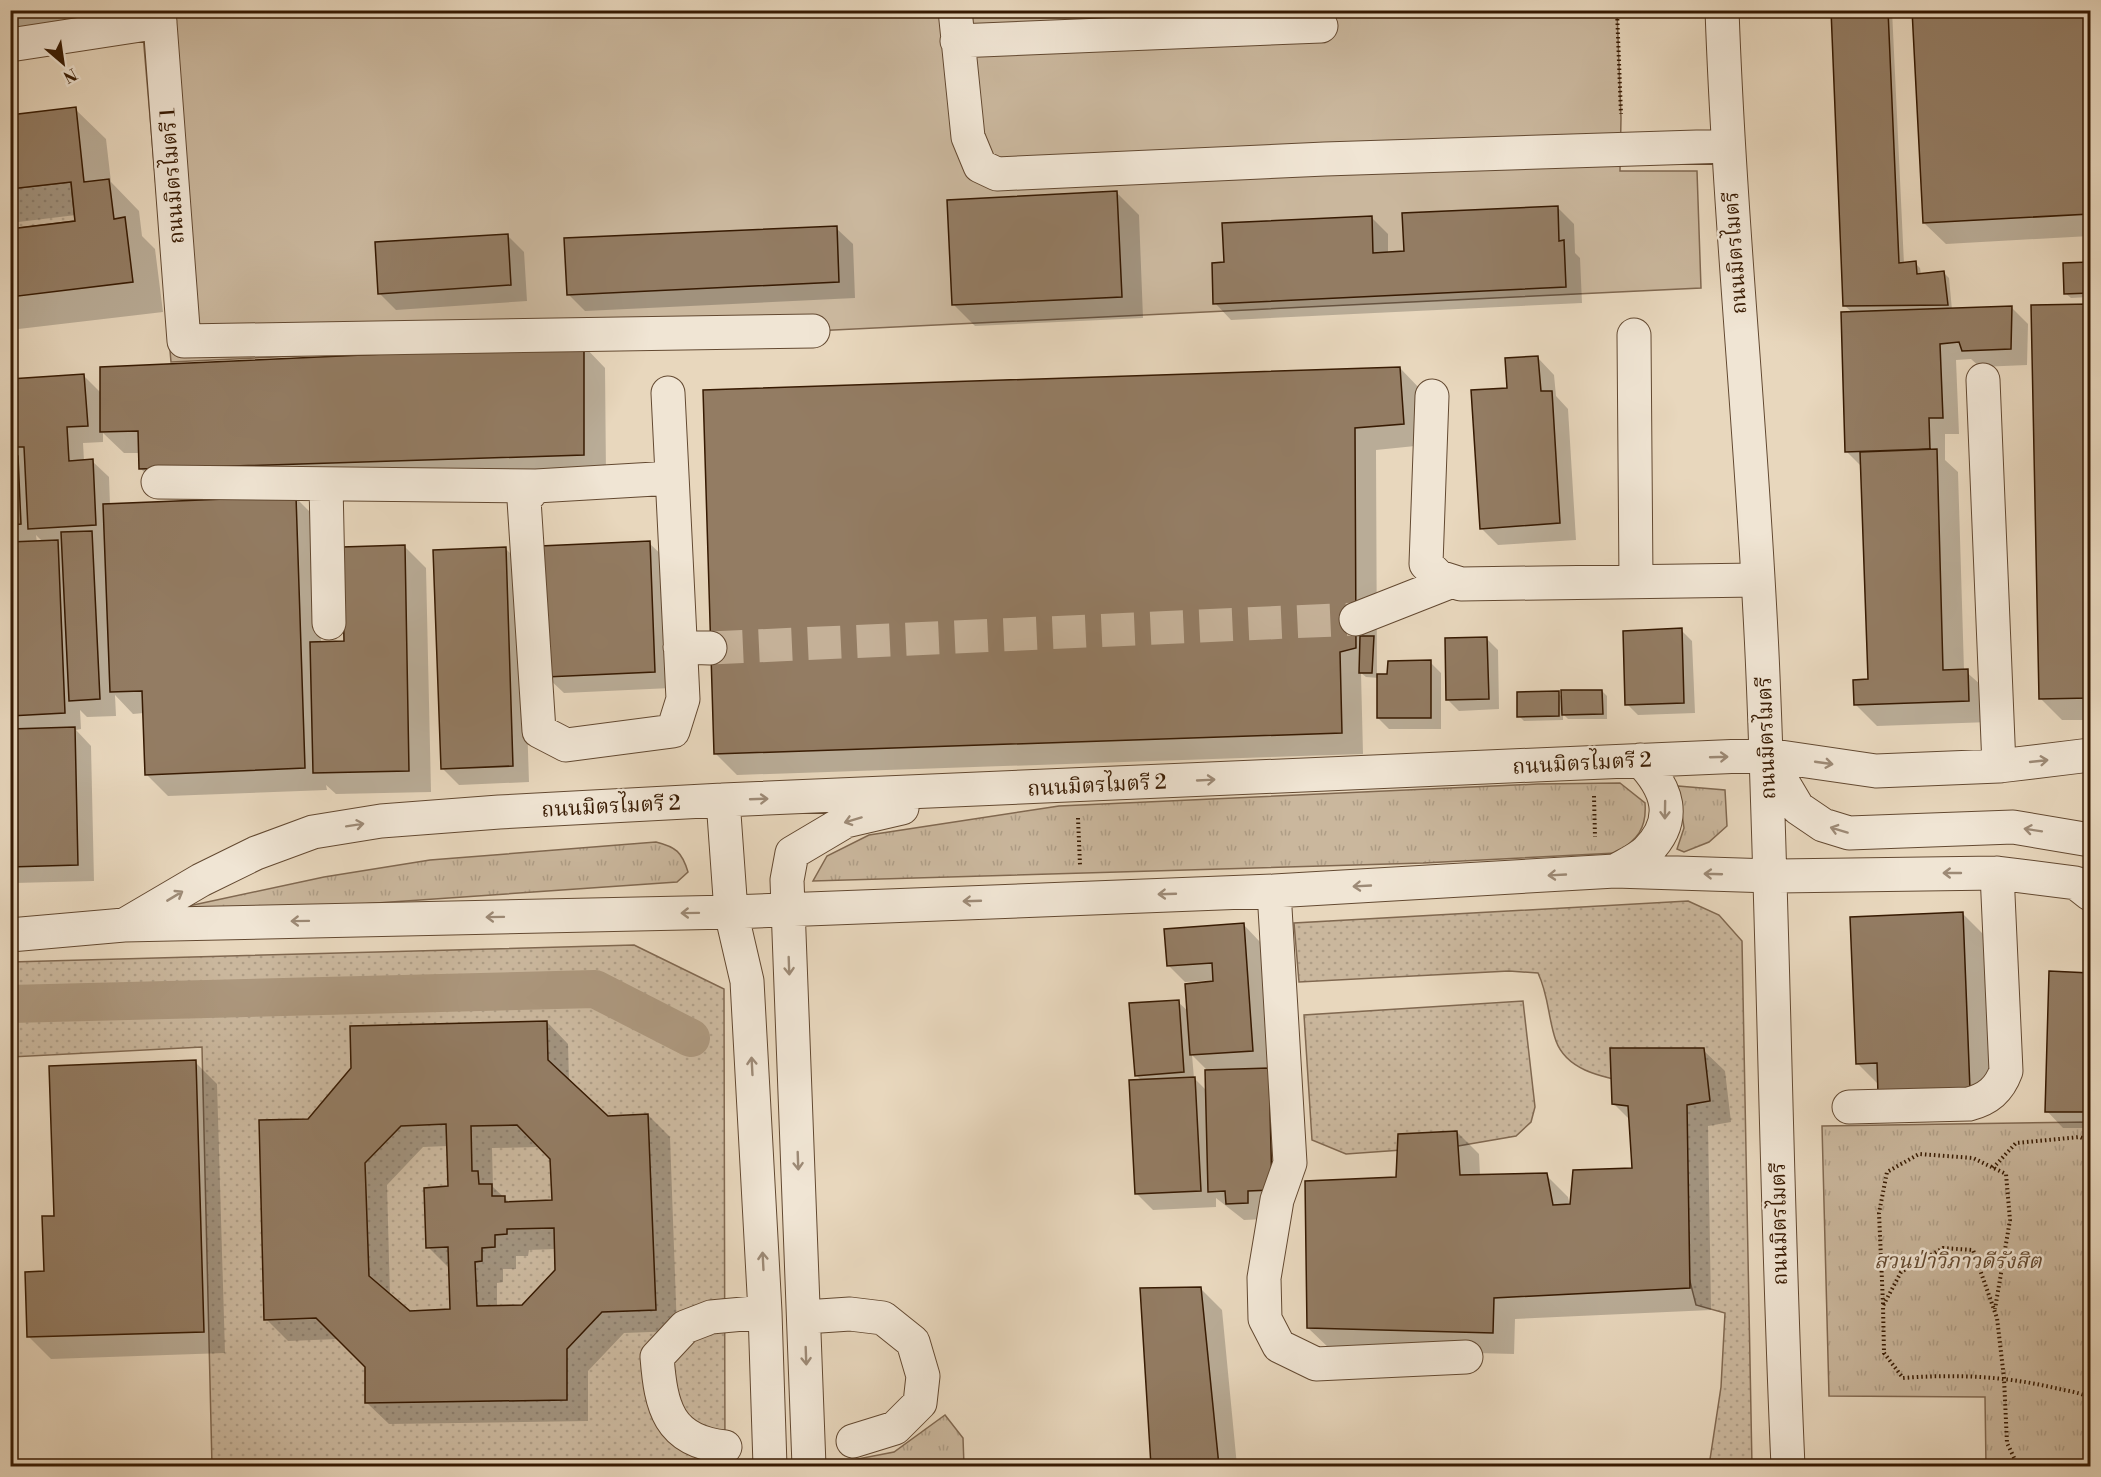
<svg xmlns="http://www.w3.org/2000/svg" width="2101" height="1477" font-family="'Libre Bodoni','Noto Serif Thai',serif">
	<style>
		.grass { fill: url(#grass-tufts); stroke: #806850; stroke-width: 1.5 }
		.garden { fill: url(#garden-dots); stroke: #806850; stroke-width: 1.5 }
		.pitch { fill: #cab79d; stroke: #806850; stroke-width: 1.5 }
		.shadow { fill: #0003; fill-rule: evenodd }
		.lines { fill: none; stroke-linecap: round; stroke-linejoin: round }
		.canal { stroke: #ac977d; stroke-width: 38 }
		.building { fill: #937c63; stroke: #371a02; stroke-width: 1.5; fill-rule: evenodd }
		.minor-tunnel { stroke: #c5b198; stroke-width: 33; stroke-dasharray: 33 16; stroke-linecap: butt }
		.minor-casing { stroke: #634931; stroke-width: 35 }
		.path { stroke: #371a02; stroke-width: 4; stroke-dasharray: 1.5 3; stroke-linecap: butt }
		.minor { stroke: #f0e5d4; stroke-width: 33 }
		.oneway { stroke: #9d8a76 }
		.labels { text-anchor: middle; stroke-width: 5; stroke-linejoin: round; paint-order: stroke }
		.street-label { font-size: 21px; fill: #371a02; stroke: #f0e5d4 }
		.park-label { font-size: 21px; font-style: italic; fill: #634930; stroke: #f0e5d4 }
	</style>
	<defs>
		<pattern id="grass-tufts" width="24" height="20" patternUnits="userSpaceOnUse" patternTransform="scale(1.5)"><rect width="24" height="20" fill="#cab79d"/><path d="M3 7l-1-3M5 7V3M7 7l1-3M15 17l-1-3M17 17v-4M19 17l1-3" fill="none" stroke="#ae9d86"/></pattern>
		<pattern id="garden-dots" width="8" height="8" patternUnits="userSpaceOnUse" patternTransform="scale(1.5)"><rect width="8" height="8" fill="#cab79d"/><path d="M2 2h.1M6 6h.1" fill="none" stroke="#ae9d86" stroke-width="1.8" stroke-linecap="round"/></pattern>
	</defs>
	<rect width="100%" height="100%" fill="#e8d7bd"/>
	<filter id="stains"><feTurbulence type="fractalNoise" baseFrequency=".00333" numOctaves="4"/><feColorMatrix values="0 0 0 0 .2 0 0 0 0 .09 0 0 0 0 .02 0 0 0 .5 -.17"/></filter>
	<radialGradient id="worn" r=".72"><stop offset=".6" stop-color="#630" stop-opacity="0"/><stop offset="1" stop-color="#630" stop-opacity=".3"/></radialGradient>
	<path class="grass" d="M1620,783L1645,803C1647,829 1637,840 1616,853L1423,863L813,881L827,856L869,835L1059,806L1538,784Z
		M1678,786L1725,790L1727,826L1709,842L1684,852L1677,849L1684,828Z
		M656,842C676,847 682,852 688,872L677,882L219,914L184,907L324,877L430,860Z
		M2090,1122V1466H1986L1985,1397L1829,1396L1822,1126Z
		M945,1415L963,1438L964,1466H847V1461L894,1452Z"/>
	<path class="garden" d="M71,182L75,221L11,229L10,189Z
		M1688,901L1719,915L1742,941L1752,1466H1709L1721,1387L1725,1313L1696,1305L1640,1085C1611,1078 1568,1074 1556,1041C1548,1019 1549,996 1538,973L1509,971L1299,982L1294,923Z
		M634,945L724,989L725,1466H212L202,1047L11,1057V962Z
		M1523,1001L1535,1107L1531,1122L1516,1136L1458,1146L1346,1154L1312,1140L1304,1015Z"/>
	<path class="pitch" d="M141,11H1617L1621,118L1620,171H1697L1701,288L171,362Z"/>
	<path class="shadow" d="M10,10H81L82,25L10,34Z
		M1833,10H1892L1904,264L1915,263L1920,268L1921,275L1944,273L1949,278L1952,310L2012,308L2028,324L2027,365L1980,367L1971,359L1956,360L1959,434H1945V460L1958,472L1964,670L1989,692L1990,722L1877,726L1855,704L1869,680L1862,467L1846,451L1853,313L1845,306Z
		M1914,10H2090V236L1946,244L1924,223Z
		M75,109L106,139L111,182L139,211L142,236L155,249L163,312L10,330V231L77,223L76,215L10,223V116Z
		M1117,193L1139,215L1143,318L975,326L953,304Z
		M1557,207L1574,224L1575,253L1580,258L1582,303L1231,320L1215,303L1226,263L1371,217L1388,234V254L1406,253Z
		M836,228L853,244L855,298L585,311L568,294Z
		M507,235L524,252L527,301L396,310L379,293Z
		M2064,264H2090V297L2071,298L2065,293Z
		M2090,305V720H2062L2041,699L2032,307Z
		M584,346L605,368L606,476L162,490L140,468V453H124L103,433V442L83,443L84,461H92L109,477L110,505L295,497L317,519L321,643H346L405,547L426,568L431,792L336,794L326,785L327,790L168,796L146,774L144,713L133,714L115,695L116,716L87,717L80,710L81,729L76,730L91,746L94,881L14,883L10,880V730H14L10,726V380L84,376L102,394ZM36,535L43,542L37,543Z
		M1538,358L1554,375L1556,396L1568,409L1576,540L1498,545L1481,528L1509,389Z
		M1400,368L1421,390L1425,445L1376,450L1377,676H1389L1430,662L1441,673V729H1389L1378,718L1379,678L1366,677L1361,673L1363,754L737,775L715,753Z
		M649,543L666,559L671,688L564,693L547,677Z
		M505,548L522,565L529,782L459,785L442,768Z
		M1681,630L1692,641L1695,713L1638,715L1627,704Z
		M1487,639L1498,650L1499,709L1459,711L1448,700Z
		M1602,691L1607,696V719H1568L1563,714V720L1524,721L1519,716L1558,693L1563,698Z
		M1963,914L1985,936L1992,1111L1879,1085L1857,1063Z
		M1244,925L1260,942L1269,1067H1266L1285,1086L1264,1219L1244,1220L1216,1198V1207L1153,1210L1137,1194L1142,1081L1136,1075L1178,1002L1189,1012L1216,983V980L1185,982L1168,965ZM1192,1055L1206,1069L1207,1091L1194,1078Z
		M2050,972L2090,974V1128H2063L2047,1111Z
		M547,1022L568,1044L569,1081L608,1117L648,1115L670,1137L677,1331L624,1333L588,1371V1421L389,1424L367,1403L366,1367L339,1339L288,1341L266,1319L309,1120ZM448,1146L449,1188L428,1247L450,1269L451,1311L409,1313L390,1296L387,1185L423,1147ZM540,1147L552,1158L553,1202L510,1203L493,1187L492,1148ZM556,1249V1270L523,1306L497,1307V1283L503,1282V1269H516V1256H528L529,1250Z
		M1703,1050L1725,1071L1731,1122L1708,1126L1711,1310L1515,1319L1514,1354L1330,1349L1308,1328L1397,1178L1457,1132L1479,1154L1480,1176L1546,1175L1568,1197L1570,1206L1633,1170L1630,1120L1613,1103Z
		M195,1062L217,1084L225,1353L51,1359L29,1337L46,1273L55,1217Z
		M1201,1289L1222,1310L1237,1466H1152L1142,1290Z"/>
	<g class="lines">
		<path class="canal" d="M10,1004L595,989L691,1038"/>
	</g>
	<path class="building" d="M1831,10H1888L1899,263L1916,261L1917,274L1944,271L1948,305L1843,306Z
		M1912,10H2090V214L1923,223Z
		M76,107L84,182L109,179L114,219L125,217L133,282L10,297V229L75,221L71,182L10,189V115Z
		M1117,191L1122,297L952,305L947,200Z
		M1558,206L1559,241L1564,240L1566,287L1213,304L1212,263L1224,262L1222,223L1372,216L1373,253L1404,251L1402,213Z
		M837,226L839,282L567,295L564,238Z
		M508,234L511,285L378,294L375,242Z
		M2090,262V293L2064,294L2063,263Z
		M2090,304V698L2039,699L2031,305Z
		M2012,306L2011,349L1962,351L1959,342L1940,344L1943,418H1929L1930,449L1845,452L1841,312Z
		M584,345V455L139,469L138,431L100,432V367Z
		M1538,356L1541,391H1552L1560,523L1480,529L1471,390L1507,388L1505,358Z
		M1400,367L1404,424L1355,428L1356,648L1340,652L1342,733L714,754L703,390Z
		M84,374L88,426L67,427L69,461L93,459L96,525L28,529L24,447H10V379Z
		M1937,449L1943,670L1968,669L1969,701L1854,705L1853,680L1868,679L1860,452Z
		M18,456L21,524L10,525V457Z
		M296,496L305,768L145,775L142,691L110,692L103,504Z
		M92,531L100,699L69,701L61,532Z
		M58,540L65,713L10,716V542Z
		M650,541L655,672L546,677L540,546Z
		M405,545L409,771L313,773L310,642L344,641L342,547Z
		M506,547L513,766L441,769L433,550Z
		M1682,628L1684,703L1625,705L1623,631Z
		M1360,636H1374L1372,673H1359Z
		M1487,637L1489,699L1446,700L1445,638Z
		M1431,660V718H1377V674H1387L1388,661Z
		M1561,690H1602L1603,714L1562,715Z
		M1559,691V716L1517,717V692Z
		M75,727L78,865L10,867V729Z
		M1963,912L1970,1090L1878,1094L1877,1063L1856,1064L1850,917Z
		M1244,923L1253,1051L1190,1055L1185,984L1213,981L1212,963L1167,966L1164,929Z
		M2049,971L2090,973V1112H2045Z
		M1179,1000L1184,1072L1135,1076L1129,1003Z
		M547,1021L548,1060L608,1116L648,1114L656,1310L602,1312L567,1349V1400L365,1403V1367L316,1318L264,1320L259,1120L308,1119L351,1068L350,1026ZM446,1124L448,1186L424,1188L426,1248L448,1247L450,1309L410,1311L369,1276L365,1163L401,1126ZM517,1125L550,1159L552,1200L505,1202V1196H492V1184H479L478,1171H472L471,1126ZM554,1228L555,1270L522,1305L477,1306L475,1262L482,1261V1248L495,1247V1235L507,1234V1229Z
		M1610,1048H1704L1710,1101L1687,1105L1690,1288L1494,1298L1493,1333L1307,1328L1305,1181L1396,1177L1398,1134L1457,1131L1460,1175L1547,1173L1553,1205L1570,1204L1573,1170L1632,1168L1628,1106L1612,1104Z
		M196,1060L204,1332L27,1337L25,1272L44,1271L42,1216H54L49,1066Z
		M1269,1068L1272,1190L1248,1191V1203L1226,1204L1225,1191L1208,1192L1205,1070Z
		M1195,1077L1201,1191L1135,1194L1129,1080Z
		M1201,1287L1219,1466H1151L1140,1288Z
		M1378,1464V1466H1310Z"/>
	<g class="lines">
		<path class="minor-tunnel" d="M710,648L1356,619"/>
		<g class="minor-casing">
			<path id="minor" d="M159,10L184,341L813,331
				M955,10L968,137L980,166L997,174L1325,159L1728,146
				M1722,10C1730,233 1754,454 1763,676C1774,939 1776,1203 1788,1466
				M957,41L1321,26
				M10,45L160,22
				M1634,335L1636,580
				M1983,380L1999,766
				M668,393L683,699L673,731L566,745L539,731L524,500L536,486L672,478
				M1432,396L1426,564L1439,577L1461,584L1757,580
				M158,482L536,486
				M326,484L329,623
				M1356,619L1450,582
				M680,647L710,648
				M1769,759L1798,808L1823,825L1849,833L2013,827L2090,840
				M723,800L731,912L747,981L765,1312L770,1466
				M1615,871C1625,865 1639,859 1647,851C1679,819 1667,788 1640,760
				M1274,891L1290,1163L1277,1200L1264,1278L1265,1319L1279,1346L1316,1364L1466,1357
				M126,924L201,880L256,853L313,832L381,821L499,812L723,800L1766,755L1876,771L1999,766L2090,755
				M10,935L124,925L731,912L1274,891L1615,871L1771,876L1997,873L2076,883L2090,894
				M1849,1107L1969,1104C1988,1099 1999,1090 2006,1071L1997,873
				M805,1317L850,1314L883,1318L913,1342L923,1376L920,1403L895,1428L853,1441
				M725,1447C668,1441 661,1407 657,1357L685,1327L711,1317L765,1312
				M809,1466L787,880L792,853L846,821L902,808"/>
		</g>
		<path class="path" d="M1617,10L1621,114
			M1594,796L1595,837
			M1078,818L1080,865
			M1993,1168L2016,1143L2080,1137L2090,1141
			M1883,1304L1879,1213L1887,1172L1919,1154L1973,1158L2006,1174L2010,1220L1995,1309
			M2018,1466L2007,1443L2004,1378L1997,1318L1973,1250L1943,1248L1901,1272L1883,1306L1884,1353L1903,1378C1956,1374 2004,1376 2055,1388C2067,1391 2080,1392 2090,1398"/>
		<use href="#minor" class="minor"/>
	</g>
	<defs><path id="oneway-shaft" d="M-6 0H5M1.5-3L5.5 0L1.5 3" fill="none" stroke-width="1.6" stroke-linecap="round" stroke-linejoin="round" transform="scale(1.5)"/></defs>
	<g class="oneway">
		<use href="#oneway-shaft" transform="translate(1719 757) rotate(-2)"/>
		<use href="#oneway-shaft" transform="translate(2039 761) rotate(-6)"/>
		<use href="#oneway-shaft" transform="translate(1824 763) rotate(8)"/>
		<use href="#oneway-shaft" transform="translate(1206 780) rotate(-3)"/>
		<use href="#oneway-shaft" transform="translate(759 799) rotate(-2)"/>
		<use href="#oneway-shaft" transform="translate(1665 810) rotate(91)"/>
		<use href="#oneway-shaft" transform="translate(853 820) rotate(163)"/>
		<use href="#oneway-shaft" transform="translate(355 825) rotate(-9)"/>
		<use href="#oneway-shaft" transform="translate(1839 830) rotate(-163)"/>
		<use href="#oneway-shaft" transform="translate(2033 830) rotate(-171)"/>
		<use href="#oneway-shaft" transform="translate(1952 873) rotate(180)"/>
		<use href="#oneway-shaft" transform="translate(1713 874) rotate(-178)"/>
		<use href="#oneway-shaft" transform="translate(1557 875) rotate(177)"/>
		<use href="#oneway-shaft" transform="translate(1362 886) rotate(177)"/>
		<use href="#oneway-shaft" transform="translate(1167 894) rotate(178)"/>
		<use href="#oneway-shaft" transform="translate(175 896) rotate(-31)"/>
		<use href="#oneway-shaft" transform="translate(972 901) rotate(178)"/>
		<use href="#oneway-shaft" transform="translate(690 913) rotate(179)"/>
		<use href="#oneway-shaft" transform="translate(495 917) rotate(179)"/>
		<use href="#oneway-shaft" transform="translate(300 921) rotate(179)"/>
		<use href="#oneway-shaft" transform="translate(789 966) rotate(88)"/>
		<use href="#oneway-shaft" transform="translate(752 1066) rotate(-93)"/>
		<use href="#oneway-shaft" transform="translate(798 1161) rotate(88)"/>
		<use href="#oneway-shaft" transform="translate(763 1261) rotate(-93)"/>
		<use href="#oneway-shaft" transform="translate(806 1356) rotate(88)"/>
	</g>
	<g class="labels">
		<g class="street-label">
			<text transform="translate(172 176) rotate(-94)" y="7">ถนนมิตรไมตรี 1</text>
			<text transform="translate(1735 253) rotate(-94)" y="7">ถนนมิตรไมตรี</text>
			<text transform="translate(1766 738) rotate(-92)" y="7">ถนนมิตรไมตรี</text>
			<text transform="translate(1582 763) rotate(-3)" y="7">ถนนมิตรไมตรี 2</text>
			<text transform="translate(1097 785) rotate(-3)" y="7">ถนนมิตรไมตรี 2</text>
			<text transform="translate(611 806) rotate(-3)" y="7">ถนนมิตรไมตรี 2</text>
			<text transform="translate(1779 1224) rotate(-91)" y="7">ถนนมิตรไมตรี</text>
		</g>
		<g class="park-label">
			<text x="1958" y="1268">สวนป่าวิภาวดีรังสิต</text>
		</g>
	</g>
	<rect width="2101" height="1477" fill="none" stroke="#e8d7bd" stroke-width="36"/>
	<rect x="12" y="12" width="2077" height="1453" fill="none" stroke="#371a02" stroke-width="3"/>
	<rect x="18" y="18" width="2065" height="1441" fill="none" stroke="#371a02" stroke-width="1.5"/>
	<g transform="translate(63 63) rotate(151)" stroke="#f0e5d4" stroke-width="4.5" paint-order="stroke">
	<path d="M0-4.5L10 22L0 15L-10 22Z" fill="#371a02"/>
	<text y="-9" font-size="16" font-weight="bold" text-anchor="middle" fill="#371a02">N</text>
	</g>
	<rect width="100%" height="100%" filter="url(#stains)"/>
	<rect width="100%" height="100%" fill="url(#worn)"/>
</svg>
